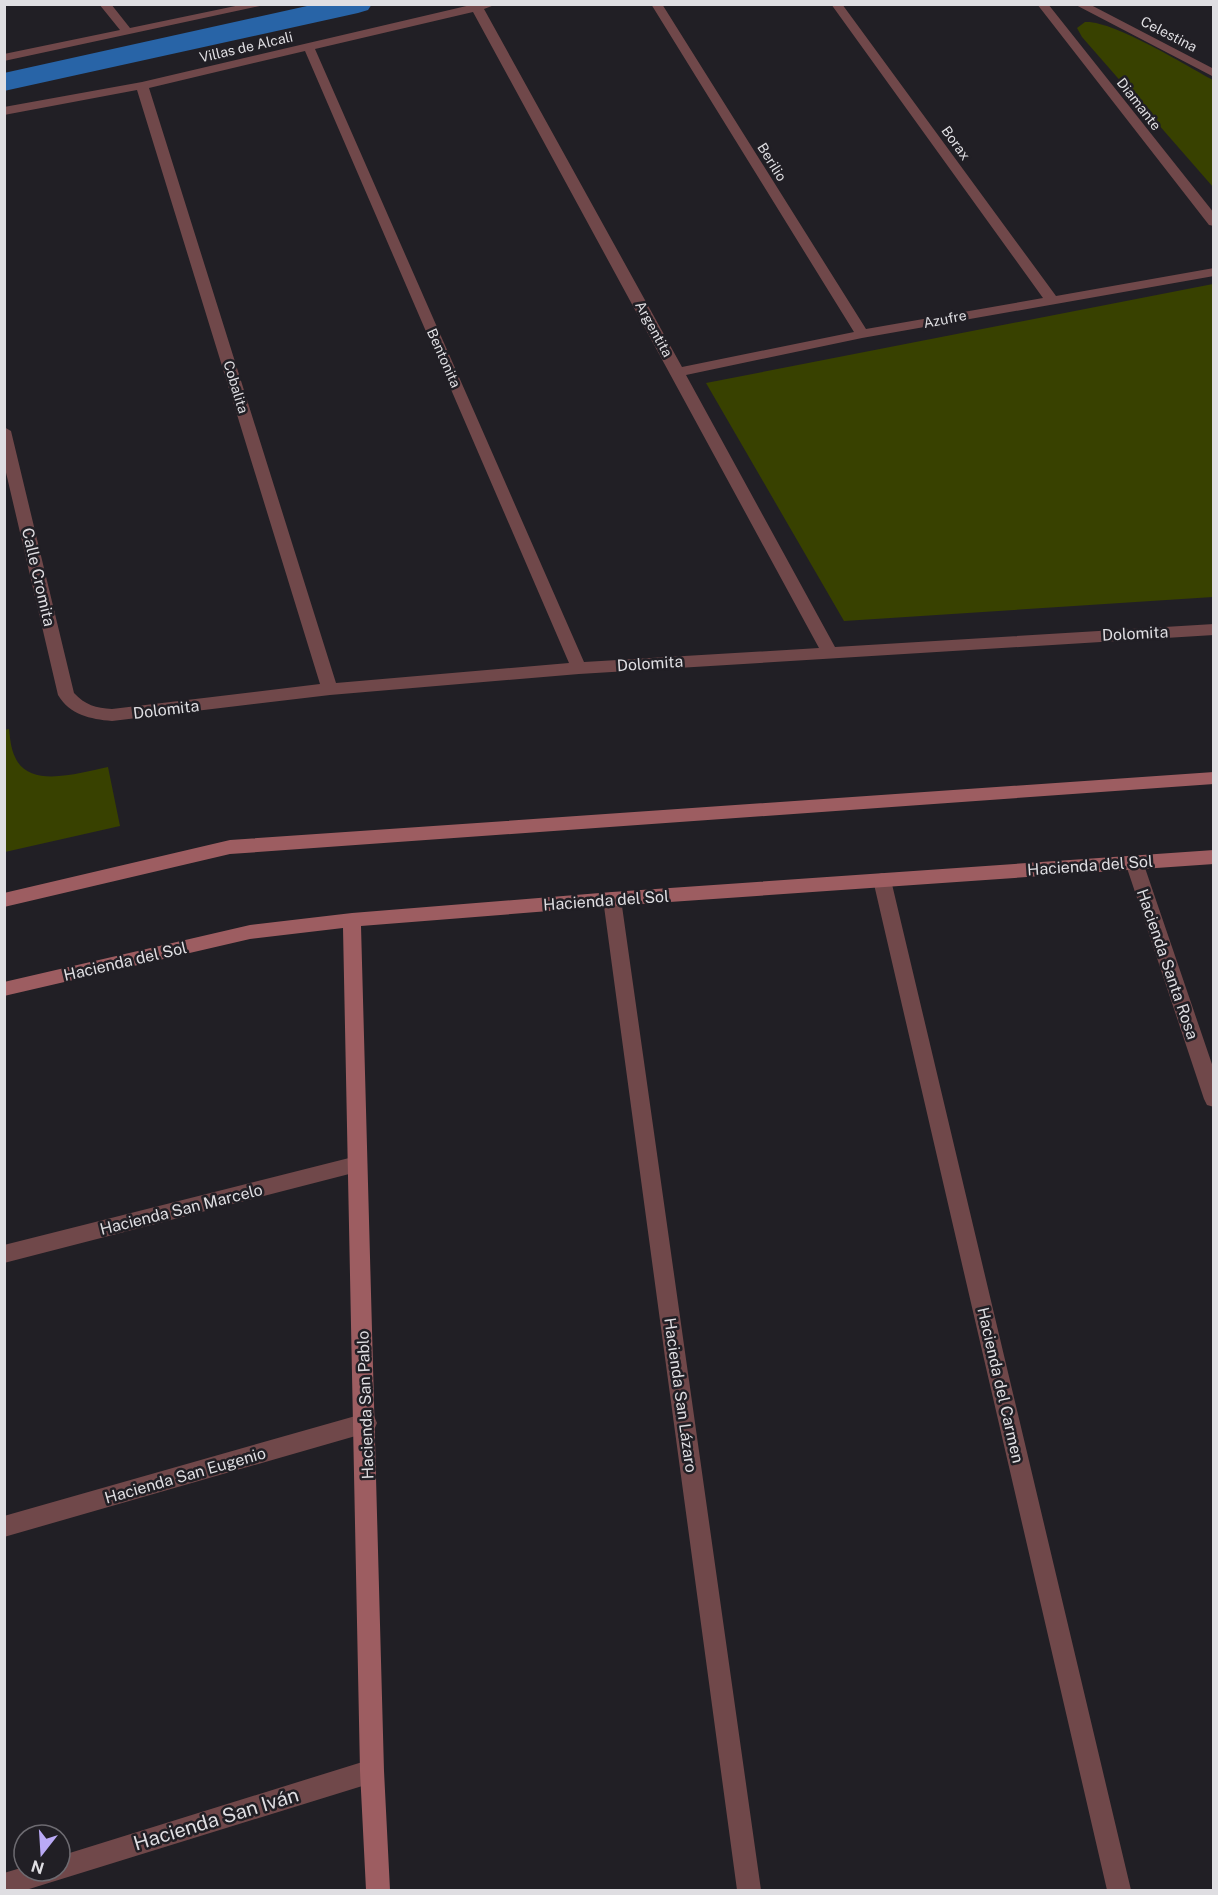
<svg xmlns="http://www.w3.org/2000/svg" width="1218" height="1895" font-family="'Public Sans',sans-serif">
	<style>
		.green { fill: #384100 }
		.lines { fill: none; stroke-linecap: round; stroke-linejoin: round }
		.canal { fill: #2864a7; fill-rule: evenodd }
		.street { fill: #70484a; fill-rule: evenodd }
		.secondary { fill: #9d5d61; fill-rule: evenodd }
		.labels { text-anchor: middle; stroke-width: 5; stroke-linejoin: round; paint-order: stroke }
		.far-street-label { font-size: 14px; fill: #dfdee2; stroke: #211f25 }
		.street-label { font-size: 16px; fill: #dfdee2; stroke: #211f25 }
		.near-street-label { font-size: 20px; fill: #dfdee2; stroke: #211f25 }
	</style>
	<rect width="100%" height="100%" fill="#211f25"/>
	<path class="green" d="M1085,22C1113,20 1185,65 1213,80V187L1082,37L1077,28Z
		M1213,284V597L844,621L706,383Z
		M9,729C10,738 11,749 15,757C29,790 81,772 108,767L120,826L5,852L4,730Z"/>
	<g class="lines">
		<path class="canal" d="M316,4H372L368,10L358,13L4,91V73Z"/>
		<path class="street" d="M99,4H111L130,28L245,4H269L4,61V54L120,30Z
			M475,4H497L484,9L682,367L854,332L651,4H662L866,329L1043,298L831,4H842L1056,296L1214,268V276L862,338L686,375L835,647L1214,624V635L579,674L330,695L112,721C90,719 70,715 58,695L4,464V427L11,431L74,693C85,705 96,708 112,709L320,684L137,90L4,115V107L142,82ZM473,12L819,648L584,662L315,49ZM305,51L569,663L336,683L149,88Z
			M1037,4H1048L1214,213V226L1209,225Z
			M1074,4H1089L1214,69V77Z
			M1134,855L1140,857L1143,862L1214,1070V1107L1207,1105L1204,1099L1125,862L1128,857Z
			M882,873L888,875L891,880L1131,1890H1107L873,880L876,875Z
			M612,892L618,894L621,899L761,1890H737L603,899L606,894Z
			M357,1156L364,1158L367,1164L364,1170L357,1172L4,1263V1245Z
			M366,1413L374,1416L377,1423L374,1430L366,1433L4,1537V1516Z
			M372,1759L380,1763L384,1771L380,1779L372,1783L26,1890H4V1873L24,1867V1871H60V1856Z"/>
		<path class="secondary" d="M1214,772V784L230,854L4,907V893L230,840Z
			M1214,850V864L612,906L361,926L384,1771L390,1890H366L360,1771L343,928L250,939L4,996V982L250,925L352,913L612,892Z"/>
	</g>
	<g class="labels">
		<g class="far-street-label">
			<text transform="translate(1169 34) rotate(27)" y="5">Celestina</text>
			<text transform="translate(246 47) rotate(-13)" y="5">Villas de Alcali</text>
			<text transform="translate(1139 104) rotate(52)" y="5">Diamante</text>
			<text transform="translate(956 143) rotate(54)" y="5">Borax</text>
			<text transform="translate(772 162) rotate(58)" y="5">Berilio</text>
			<text transform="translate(945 319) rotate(-11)" y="5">Azufre</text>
			<text transform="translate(654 329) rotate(61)" y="5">Argentita</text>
			<text transform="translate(444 358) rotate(66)" y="5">Bentonita</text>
			<text transform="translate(236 387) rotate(73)" y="5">Cobalita</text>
		</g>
		<g class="street-label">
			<text transform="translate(39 577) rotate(77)" y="6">Calle Cromita</text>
			<text transform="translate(1135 633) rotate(-3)" y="6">Dolomita</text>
			<text transform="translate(650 663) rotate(-4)" y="6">Dolomita</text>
			<text transform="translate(166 709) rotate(-7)" y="6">Dolomita</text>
			<text transform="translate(1090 865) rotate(-4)" y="6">Hacienda del Sol</text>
			<text transform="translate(606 900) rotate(-4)" y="6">Hacienda del Sol</text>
			<text transform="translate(125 961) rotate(-13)" y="6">Hacienda del Sol</text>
			<text transform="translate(1168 964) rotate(71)" y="6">Hacienda Santa Rosa</text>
			<text transform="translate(181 1209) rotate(-14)" y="6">Hacienda San Marcelo</text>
			<text transform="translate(1001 1385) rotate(77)" y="6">Hacienda del Carmen</text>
			<text transform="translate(681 1395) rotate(82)" y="6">Hacienda San Lázaro</text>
			<text transform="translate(365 1405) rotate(-92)" y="6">Hacienda San Pablo</text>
			<text transform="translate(185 1475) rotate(-16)" y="6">Hacienda San Eugenio</text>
		</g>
		<g class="near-street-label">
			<text transform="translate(216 1819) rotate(-17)" y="7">Hacienda San Iván</text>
		</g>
	</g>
	<rect width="1218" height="1895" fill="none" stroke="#dfdee2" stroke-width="12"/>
	<g transform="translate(42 1853) rotate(197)"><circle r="28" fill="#211f25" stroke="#6d6b71" stroke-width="1.5"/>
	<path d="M0-4.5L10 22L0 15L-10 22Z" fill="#baaaf6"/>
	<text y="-9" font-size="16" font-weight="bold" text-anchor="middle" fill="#dfdee2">N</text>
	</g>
</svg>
